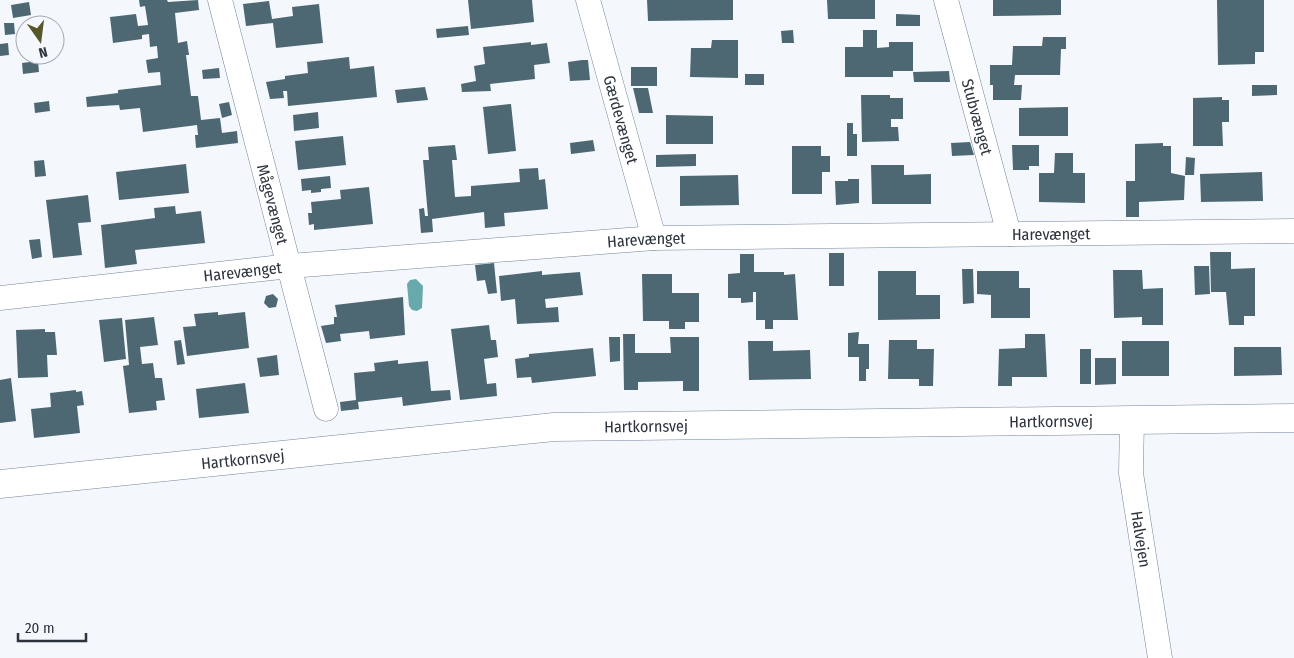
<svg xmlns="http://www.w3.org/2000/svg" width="1294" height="658" font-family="'Fira Sans Condensed',sans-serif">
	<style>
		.water { fill: #68a9ab }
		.building { fill: #4d6873 }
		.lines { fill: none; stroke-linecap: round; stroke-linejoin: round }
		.street-casing { stroke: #75859a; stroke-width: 25 }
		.secondary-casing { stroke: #75859a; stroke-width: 29 }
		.street { stroke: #fff; stroke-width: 24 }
		.secondary { stroke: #fff; stroke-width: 28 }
		.labels { text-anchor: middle; stroke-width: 5; stroke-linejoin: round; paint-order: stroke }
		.street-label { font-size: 16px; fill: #2c333c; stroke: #f4f8fd }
	</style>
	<rect width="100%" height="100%" fill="#f4f8fd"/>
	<path class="water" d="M416,279L423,286L422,308L417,311L412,310L409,306L407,284L410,280Z"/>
	<path class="building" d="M139,0H167L168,2L198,0L199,10L175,13L178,43L187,41L189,55H186L191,96H198L201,120L220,118L222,133L237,131L238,143L196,148L195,135H198L197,125L143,132L140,108L120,110L119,105L87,107L86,97L118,93V90L161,85L160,72L148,73L146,60L158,58L157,46L150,47L149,34L142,35V39L113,43L110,17L136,14L138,26L148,25L145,6L140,7Z
		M468,0H532L534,22L471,29Z
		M647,0H733V20L648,21Z
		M827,0H875V19H828Z
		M993,0H1061V15L993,16Z
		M1217,0H1264V52H1255V64L1218,65Z
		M269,1L272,19L293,16L292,7L319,4L323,43L276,48L273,23L246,26L243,4Z
		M29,2L31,15L13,18L11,5Z
		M896,14L920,15V26H896Z
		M4,23H14L15,34L5,35Z
		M468,26L469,35L437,38L436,29Z
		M793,30L794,43H782L781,31Z
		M863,30H877V48L889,47V42H913V71H893V77H845V47H863Z
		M1043,37H1066V49H1061L1060,75H1015L1014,85H1022L1021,100H993V85H990V65H1012L1013,46H1042Z
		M712,40H738V78L690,77L691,48H711Z
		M531,42V45L547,43L550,63L534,65L535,79L490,84L491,91L462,92L461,84L476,81L474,66L485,64L483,47Z
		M8,43L9,55L0,56V44Z
		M349,57L350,69L374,66L377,97L288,106L287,91H283L284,98L270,99L266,82L285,79V76L308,73L307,62Z
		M582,60H588L590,80L570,81L568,62Z
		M38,61L39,72L23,74L22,63Z
		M631,67H657V86H631Z
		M219,68L220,78L203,79L202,70Z
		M949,71L950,82H914L913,72Z
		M745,74H764V85H745Z
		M1252,85H1277V95L1252,96Z
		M425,87L428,100L397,103L395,90Z
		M633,88H648L653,113H639Z
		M861,95H890V98H903V119H891V127H898L899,141L862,142Z
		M1222,97V100H1229V122H1222L1223,146H1193V98Z
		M49,101L50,111L35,113L34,103Z
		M229,102L232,115L222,118L219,104Z
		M511,104L516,151L488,154L483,107Z
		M1068,107V136H1019V108Z
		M318,112L319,128L294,131L293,115Z
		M666,115L713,116V144H666Z
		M847,123H853V134H857V156H847Z
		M343,136L346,165L298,170L295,141Z
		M593,140L595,151L571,154L570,143Z
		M970,142L974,155L952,156L951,143Z
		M1163,143V146H1171V173L1185,176L1184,200L1139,202V217H1126V181H1135V144Z
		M455,145L457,160H452L455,197L471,196V186L520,182L519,169L538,168L539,180L545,179L548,209L504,213L505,226L485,228L484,212L432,219L433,232L421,233L419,209L424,208L425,216H428L423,160H429L428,147Z
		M1012,145H1039V166H1029V170H1013Z
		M792,146H821V156H830V172H822V194H792Z
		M1055,153H1073V173H1085V203L1039,202V173H1054Z
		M696,154V166L656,167V155Z
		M1186,157L1195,158L1194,175H1185Z
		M44,160L46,176L35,177L34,161Z
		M186,164L189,193L119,200L116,172Z
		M871,165H904V175L931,174V204H872Z
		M1262,172L1263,201L1201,202L1200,174Z
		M738,175L739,205L680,206V176Z
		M330,176L331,188L321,189V192L311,193V190L302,191L301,179Z
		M848,179H859V203L836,205L835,181H848Z
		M369,187L373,224L314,230V224L309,225L308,213H312L311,202L341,199L340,190Z
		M88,195L91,222L78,223L82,255L53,258L46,200Z
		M175,206L176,214L201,211L205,243L135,250L137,264L105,268L101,225L155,218L154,208Z
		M40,239L42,257L32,259L29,240Z
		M1210,252H1231V269L1255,268V316H1244V325H1229L1226,292H1211Z
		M829,253H844V286H829Z
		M740,254H754V272H784V275L795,274L798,320H773V329H765V320H756V292H753V302L741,303V298H728V274L740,273Z
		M494,263L497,293L488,294L485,280L477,281L475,265Z
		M1194,266H1209L1210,294L1195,295Z
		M962,269H973L974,303L963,304Z
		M1113,270H1142L1143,289L1163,288V325H1142V317L1114,318Z
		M542,271V275L580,272L583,295L545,299L546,308L558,307L559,322L517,324L515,299L501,301L499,276Z
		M878,271H916V295H940V319L878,320Z
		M977,271H1019V288H1030V318H991V295L977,294Z
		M642,274H672V293H699V322H685V329H669V321H643Z
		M273,294L278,299L276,307L269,308L264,303L266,296Z
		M403,297L405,335L370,339L369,331L340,334L341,341L326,343L321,326L334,324V317H337L335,305Z
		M218,312V315L245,312L249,348L187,356L183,327L196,326L194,314Z
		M154,317L158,345L140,347L142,364L153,363L155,378H162L165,400L156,401L157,410L129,413L123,366L129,365L125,320Z
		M122,318L126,359L104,362L99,320Z
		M489,325L491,340H496L498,357L484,359L487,384L496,383L497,396L460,400L451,329Z
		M45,329V332H55L57,355H47L48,377L18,378L16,330Z
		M859,332L858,344H869V369H866V381H859V357H848V333Z
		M623,334H635V353H671L670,337H699V391H683V381L638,382V390H624Z
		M1025,334H1045L1047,377H1012V386H998L999,349L1025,348Z
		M609,337H620V361L610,362Z
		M181,340L185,364L177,365L174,341Z
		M889,340H917V349H934L933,386H919V379H888Z
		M748,341H773V351L810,350L811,379L749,380Z
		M1122,341H1169V376H1122Z
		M1234,347H1281L1282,375L1234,376Z
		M593,348L596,376L532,383L531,377L517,378L515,359L529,357V354Z
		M1080,349H1091V384H1080Z
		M277,355L279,375L260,377L257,358Z
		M1095,358H1116V384L1095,385Z
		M398,360V364L428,361L431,391L450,390L451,400L403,406L402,397L358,402L359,409L341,411L340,402L356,400L354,373L375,371L374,363Z
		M11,378L16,421L0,423V380Z
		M245,383L249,413L199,418L196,389Z
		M76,390V392L82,391L84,405L77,406L80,433L34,438L31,409L51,407L50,393Z"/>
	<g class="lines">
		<g class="street-casing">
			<g id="street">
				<path id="s1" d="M220,0L326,409"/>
				<path id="s2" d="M588,0L654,238"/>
				<path id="s3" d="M946,0L1009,234"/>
				<path id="s4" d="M0,298L290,266L654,238L1294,231"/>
				<path id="s5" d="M1132,419L1131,473L1160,658"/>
			</g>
		</g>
		<g class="secondary-casing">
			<g id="secondary">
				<path id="s6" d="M0,484L554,427L1294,418"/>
			</g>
		</g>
		<use href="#street" class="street"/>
		<use href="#secondary" class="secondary"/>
	</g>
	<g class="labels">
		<g class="street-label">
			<text dy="6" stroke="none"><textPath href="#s3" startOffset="121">Stubvænget</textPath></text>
			<text dy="6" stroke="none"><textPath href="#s2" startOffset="124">Gærdevænget</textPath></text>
			<text dy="6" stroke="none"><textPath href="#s1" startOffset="211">Mågevænget</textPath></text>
			<text dy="6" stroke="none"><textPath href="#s4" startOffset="1054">Harevænget</textPath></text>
			<text dy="6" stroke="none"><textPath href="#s4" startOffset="649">Harevænget</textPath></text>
			<text dy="6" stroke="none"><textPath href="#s4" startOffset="244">Harevænget</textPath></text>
			<text dy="6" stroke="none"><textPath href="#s6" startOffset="1054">Hartkornsvej</textPath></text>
			<text dy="6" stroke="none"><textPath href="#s6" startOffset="649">Hartkornsvej</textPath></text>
			<text dy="6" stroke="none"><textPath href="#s6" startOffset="244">Hartkornsvej</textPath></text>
			<text dy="6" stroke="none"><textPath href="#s5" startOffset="121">Halvejen</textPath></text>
		</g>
	</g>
	<g transform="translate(40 40) rotate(166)"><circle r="24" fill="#f4f8fd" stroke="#a4a9b0"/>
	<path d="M0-4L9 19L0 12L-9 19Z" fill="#565927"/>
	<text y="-8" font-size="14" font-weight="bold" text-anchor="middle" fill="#2c333c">N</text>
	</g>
	<path d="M18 633v8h68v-8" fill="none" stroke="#2c333c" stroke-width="2.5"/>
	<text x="25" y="633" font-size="15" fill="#2c333c" stroke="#f4f8fd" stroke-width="4" paint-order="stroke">20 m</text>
</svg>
